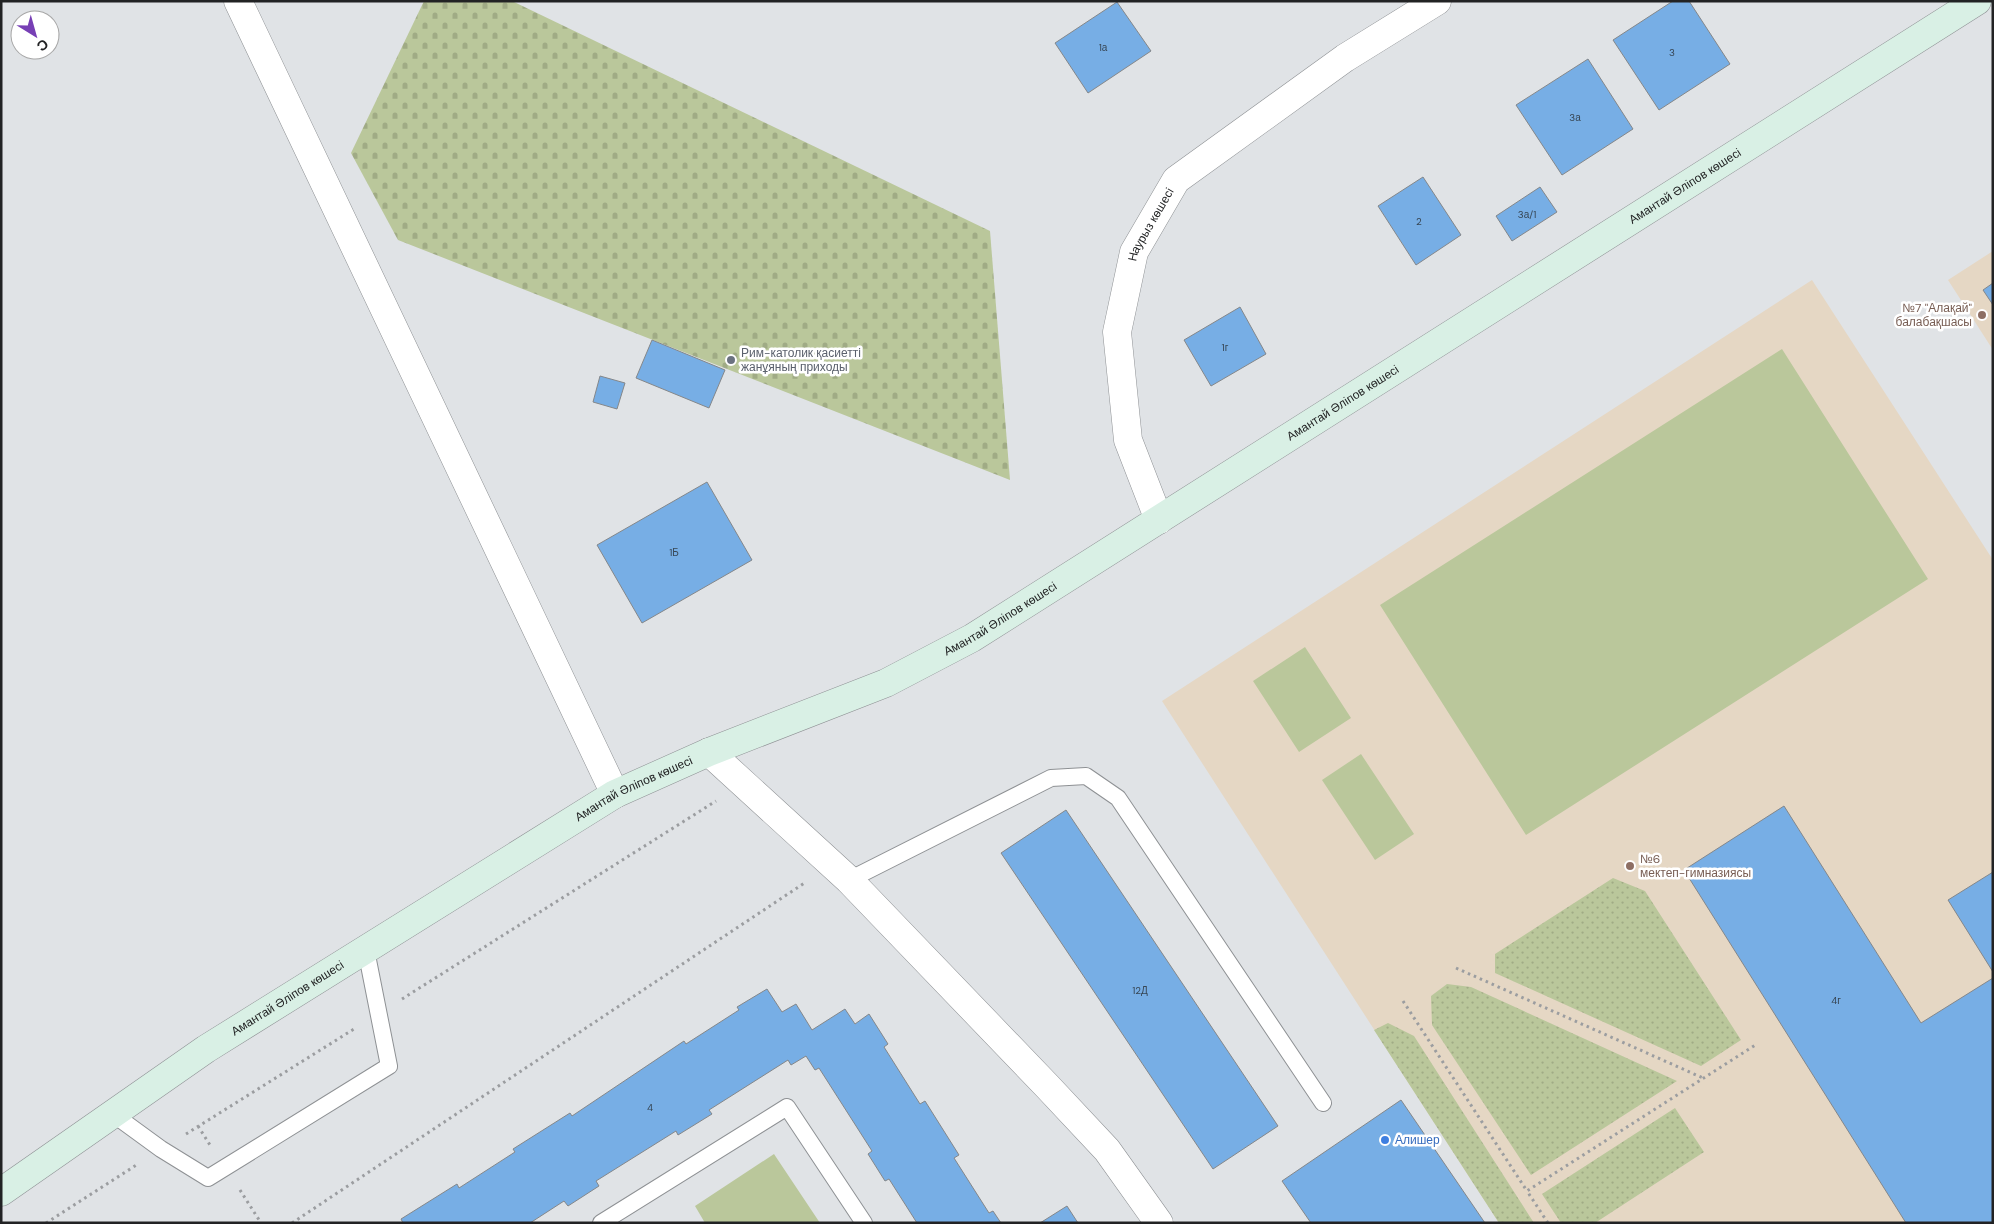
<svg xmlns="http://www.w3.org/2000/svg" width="1994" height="1224" font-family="'DM Sans',sans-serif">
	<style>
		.education { fill: #e5d7c4 }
		.grass { fill: url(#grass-dots) }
		.cemetery { fill: url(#cemetery-stones) }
		.green { fill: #bac79b }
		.building { fill: #77aee5; stroke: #84878a }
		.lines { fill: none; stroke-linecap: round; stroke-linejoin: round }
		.service-casing { stroke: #8e9194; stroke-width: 18 }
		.minor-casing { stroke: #8e9194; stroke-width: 29 }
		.secondary-casing { stroke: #8e9194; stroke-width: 29 }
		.path { stroke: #9b9da0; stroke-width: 3; stroke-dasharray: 2.5 4; stroke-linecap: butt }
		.service { stroke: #fff; stroke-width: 16 }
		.minor { stroke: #fff; stroke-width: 28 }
		.secondary { stroke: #d9f0e5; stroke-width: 28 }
		.education-dot { fill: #8d6e63; stroke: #fff; stroke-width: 2 }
		.worship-dot { fill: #6b7280; stroke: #fff; stroke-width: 2 }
		.shop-dot { fill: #3f7fe0; stroke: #fff; stroke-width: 2 }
		.labels { text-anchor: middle; stroke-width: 5; stroke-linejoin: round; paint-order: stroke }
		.number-label { font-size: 10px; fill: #374654 }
		.street-label { font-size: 12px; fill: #222324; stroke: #fff }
		.education-label { font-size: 12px; fill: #785e54; stroke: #fff; text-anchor: end }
		.worship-label { font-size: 12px; fill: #5b616d; stroke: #fff; text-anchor: start }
		.shop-label { font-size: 12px; fill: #366cbe; stroke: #fff; text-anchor: start }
	</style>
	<defs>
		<pattern id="grass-dots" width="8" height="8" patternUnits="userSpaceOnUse" patternTransform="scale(1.25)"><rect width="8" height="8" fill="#bac79b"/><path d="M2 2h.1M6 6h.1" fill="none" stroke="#a0ab85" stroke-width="1.8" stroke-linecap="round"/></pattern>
		<pattern id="cemetery-stones" width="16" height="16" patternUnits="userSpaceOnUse" patternTransform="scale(1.25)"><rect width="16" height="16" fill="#bac79b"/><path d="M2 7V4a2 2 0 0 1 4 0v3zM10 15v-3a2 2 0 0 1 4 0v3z" fill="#a0ab85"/></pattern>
	</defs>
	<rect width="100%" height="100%" fill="#e0e3e6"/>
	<path class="education" d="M1993,251V350L1948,280Z
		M1812,280L1993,560V1223H1499L1162,701Z"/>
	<path class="grass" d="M1613,878L1645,891L1741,1040L1701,1066L1495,973V954Z
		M1447,984L1471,987L1677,1081L1531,1175L1432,1025L1431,996Z
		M1388,1023L1414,1036L1534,1223H1499L1374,1030Z
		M1675,1108L1704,1152L1595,1223H1561L1542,1194Z"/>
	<path class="cemetery" d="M424,1H512L990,231L1010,480L398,240L351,153Z"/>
	<path class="green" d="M1782,349L1928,579L1526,835L1380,605Z
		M1305,647L1351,718L1299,752L1253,681Z
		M1361,754L1414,834L1375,860L1322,780Z
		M774,1154L820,1223H705L695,1206Z"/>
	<path class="building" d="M1673,1H1689L1730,64L1659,110L1613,40Z
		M1117,2L1151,51L1088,93L1055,43Z
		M1588,59L1633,129L1562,175L1516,105Z
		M1423,177L1461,235L1416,265L1378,206Z
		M1540,187L1557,212L1512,241L1496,216Z
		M1993,283V305L1983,290Z
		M1240,307L1266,354L1211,386L1184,340Z
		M652,340L725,370L709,408L636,378Z
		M600,376L625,383L617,409L593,402Z
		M707,482L752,560L642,623L597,545Z
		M1784,806L1921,1023L1993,978V1223H1906L1684,870Z
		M1066,810L1278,1126L1213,1169L1001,853Z
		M1993,872V972L1948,900Z
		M767,989L782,1012L796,1004L812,1030L845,1009L855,1024L869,1014L888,1044L884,1047L920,1104L925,1101L959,1155L954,1158L989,1213L993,1211L1001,1223H917L889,1179L885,1181L868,1154L872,1151L819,1068L815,1070L806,1056L791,1065L788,1060L709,1110L712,1114L678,1135L676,1131L596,1181L599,1186L568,1206L564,1201L530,1223H403L401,1219L457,1184L459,1188L515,1152L513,1149L570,1113L572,1116L684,1041L686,1044L739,1010L737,1007Z
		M1401,1100L1485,1223H1311L1282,1181Z
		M1067,1206L1078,1223H1040Z"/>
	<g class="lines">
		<g class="service-casing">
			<path id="service" d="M849,880L1051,778L1086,776L1118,798L1323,1103
				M113,1114L161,1149L208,1178L389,1066L366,950
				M601,1223L787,1107L864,1223"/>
		</g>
		<g class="minor-casing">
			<g id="minor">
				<path d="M238,1L615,794"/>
				<path id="s1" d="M1159,520L1128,440L1117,332L1134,252L1176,180L1345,58L1437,1"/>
				<path d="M709,752L849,880L1047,1086L1107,1150L1159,1223"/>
			</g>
		</g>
		<g class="secondary-casing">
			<g id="secondary">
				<path id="s2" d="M1,1192L206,1049L615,794L709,752L886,683L972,638L1977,1"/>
			</g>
		</g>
		<path class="path" d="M1456,968L1703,1078
			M402,999L716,801
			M1403,1001L1527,1191
			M198,1126L210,1145
			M186,1134L354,1029
			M240,1190L261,1223
			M46,1223L138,1164
			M292,1223L806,882
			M1548,1223L1527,1191L1757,1044"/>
		<use href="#service" class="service"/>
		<use href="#minor" class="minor"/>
		<use href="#secondary" class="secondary"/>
	</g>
	<g class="education-dot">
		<circle cx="1982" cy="315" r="5"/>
		<circle cx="1630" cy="866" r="5"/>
	</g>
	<circle class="worship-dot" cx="731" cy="360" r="5"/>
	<circle class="shop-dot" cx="1385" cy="1140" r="5"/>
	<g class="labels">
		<g class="number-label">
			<text x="1103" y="51">1а</text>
			<text x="1672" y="56">3</text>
			<text x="1575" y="121">3а</text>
			<text x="1527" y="218">3а/1</text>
			<text x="1419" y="225">2</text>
			<text x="1225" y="351">1г</text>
			<text x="674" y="556">1Б</text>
			<text x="1140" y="994">12Д</text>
			<text x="1836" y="1004">4г</text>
			<text x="650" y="1111">4</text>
		</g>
		<g class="street-label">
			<text dy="4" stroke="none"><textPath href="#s2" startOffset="1966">Амантай Әліпов көшесі</textPath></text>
			<text dy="4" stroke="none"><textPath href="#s1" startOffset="308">Наурыз көшесі</textPath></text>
			<text dy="4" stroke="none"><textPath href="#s2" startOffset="1561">Амантай Әліпов көшесі</textPath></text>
			<text dy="4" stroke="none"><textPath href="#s2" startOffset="1156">Амантай Әліпов көшесі</textPath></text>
			<text dy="4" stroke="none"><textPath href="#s2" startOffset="751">Амантай Әліпов көшесі</textPath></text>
			<text dy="4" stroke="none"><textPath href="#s2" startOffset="346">Амантай Әліпов көшесі</textPath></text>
		</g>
		<g class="education-label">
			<text x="1972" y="312">№7 "Алақай"<tspan x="1972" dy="14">балабақшасы</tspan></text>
			<text x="1640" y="863" text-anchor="start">№6<tspan x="1640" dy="14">мектеп-гимназиясы</tspan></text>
		</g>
		<g class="worship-label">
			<text x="741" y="357">Рим-католик қасиетті<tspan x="741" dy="14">жанұяның приходы</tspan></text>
		</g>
		<g class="shop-label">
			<text x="1395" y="1144">Алишер</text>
		</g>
	</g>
	<rect width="1994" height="1224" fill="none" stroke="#222324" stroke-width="5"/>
	<g transform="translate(35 35) rotate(143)"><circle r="24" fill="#ffffff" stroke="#a7a7a7"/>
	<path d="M0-4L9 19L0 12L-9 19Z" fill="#773fb5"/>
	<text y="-8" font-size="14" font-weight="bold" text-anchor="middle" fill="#222324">С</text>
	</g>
</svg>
